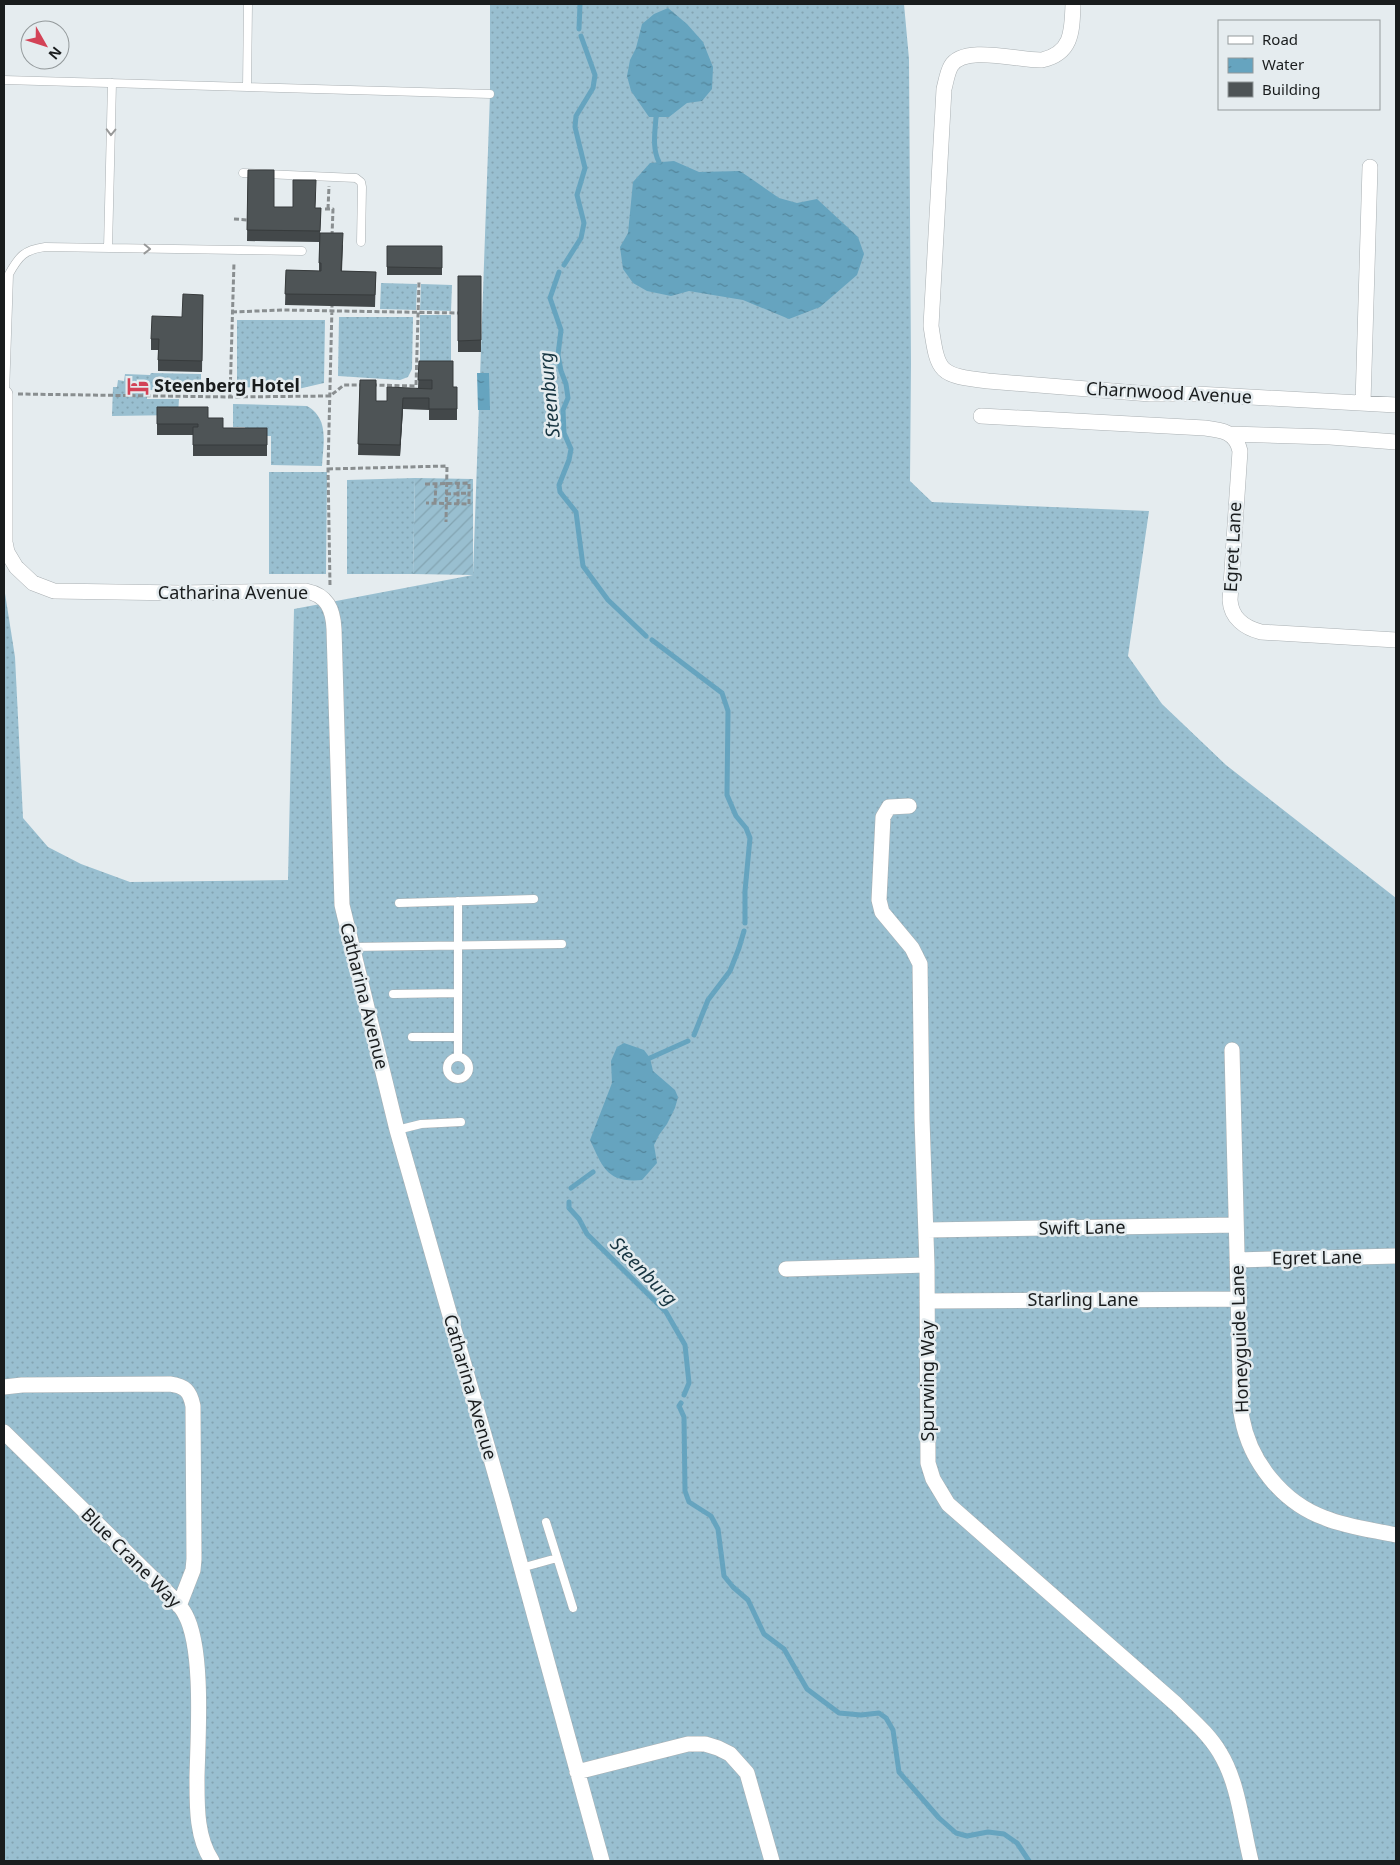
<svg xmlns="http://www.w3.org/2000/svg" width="1400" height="1865" font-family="'Noto Sans',sans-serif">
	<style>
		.grass { fill: url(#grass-dots) }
		.garden { fill: url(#garden-furrows) }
		.water { fill: url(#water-ripples) }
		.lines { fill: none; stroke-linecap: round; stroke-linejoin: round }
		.stream { stroke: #66a4bf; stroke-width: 5 }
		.service-casing { stroke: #aab0b3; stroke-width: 9 }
		.minor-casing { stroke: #aab0b3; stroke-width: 16 }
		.path { stroke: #898e90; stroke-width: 3; stroke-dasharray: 5 2.5; stroke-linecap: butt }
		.service { stroke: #fff; stroke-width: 8 }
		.minor { stroke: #fff; stroke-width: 15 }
		.wall { fill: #43484a }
		.shaded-wall { fill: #373b3c }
		.building { fill: #4e5456; stroke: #373b3c }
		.oneway { stroke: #989999 }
		.labels { text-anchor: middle; stroke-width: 5; stroke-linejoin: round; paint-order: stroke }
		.poi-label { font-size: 18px; font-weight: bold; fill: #191c1d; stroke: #e5ecef; text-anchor: start }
		.street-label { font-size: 18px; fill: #191c1d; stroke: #e5ecef }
		.water-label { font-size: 19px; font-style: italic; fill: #173541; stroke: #e5ecef }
	</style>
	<defs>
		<pattern id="grass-dots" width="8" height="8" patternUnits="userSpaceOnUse" patternTransform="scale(1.25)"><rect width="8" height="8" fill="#99bfd0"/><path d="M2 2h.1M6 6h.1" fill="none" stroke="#83a4b2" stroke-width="1.8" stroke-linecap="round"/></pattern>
		<pattern id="garden-furrows" width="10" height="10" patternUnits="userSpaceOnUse" patternTransform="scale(1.25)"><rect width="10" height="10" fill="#99bfd0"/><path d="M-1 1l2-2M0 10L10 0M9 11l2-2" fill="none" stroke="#83a4b2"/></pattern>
		<pattern id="water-ripples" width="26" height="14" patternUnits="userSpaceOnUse" patternTransform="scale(1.25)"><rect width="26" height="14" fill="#66a4bf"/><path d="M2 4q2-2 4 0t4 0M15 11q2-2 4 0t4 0" fill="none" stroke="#53859b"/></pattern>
	</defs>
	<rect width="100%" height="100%" fill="#e5ecef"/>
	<path class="grass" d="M490,4H904L909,59L911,364L910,481L932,502L1149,511L1128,656L1162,704L1226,765L1396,898V1861H4V587L15,657L23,818L48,847L81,864L130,882L288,880L294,609L473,575L490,94Z
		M381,283L417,284L416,310L380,309Z
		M421,284L452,285L451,311L420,310Z
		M420,315H451V361H420Z
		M339,317H413L412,369L408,377L400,380L338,376Z
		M237,320H325L324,383L298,389L237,387Z
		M151,373L201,374V391L147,390V399H179L178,415L112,416L113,387H117L118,380L124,381L125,374L150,375Z
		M233,404L307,406C330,419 323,444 322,466L271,465V436H245V427H233Z
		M269,472H327L326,574H269Z
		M415,478L413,574H347V480Z"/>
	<path class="garden" d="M415,478L473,479V575L413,574Z"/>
	<path class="water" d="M668,8L687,24L703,42L713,67L712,89L702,101L687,103L669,117H649L631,91L627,76L630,60L636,48L642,24L654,14Z
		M674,161L699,172L740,171L779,198L797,203L817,199L858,237L864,254L857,275L820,307L789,319L743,300L689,291L671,296L647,291L633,283L623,269L620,247L628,233L633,182L650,163Z
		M477,373H489L490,410H478Z
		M624,1043L644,1050L650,1058L653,1071L675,1090L678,1097L675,1108L667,1124L659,1135L654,1145L657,1163L642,1180C607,1183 603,1168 590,1140L612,1083L611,1061L617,1047Z"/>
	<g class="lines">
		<path class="stream" d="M579,29L580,4
			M656,117C655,132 652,149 659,162
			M564,265L581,238L584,223L577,195L585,168L575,127L576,116L593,88L595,75L581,36
			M559,272L550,298L561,330L558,355L561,371L566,384L568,398L563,410L564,433L571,449L569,460L559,485L560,492L576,512L583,566L608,600L646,636
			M652,640L722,693L728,711L727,795L736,816L746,828L750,838L745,891V923
			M694,1035L708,1000L730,971L739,948L744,931
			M650,1058L688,1041
			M571,1188L593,1172
			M569,1202V1208L579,1219L587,1234L666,1312L685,1345L689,1383L684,1395
			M681,1403L679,1406L684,1417L685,1491L689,1502L711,1516L718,1529L724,1576L733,1587L748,1600L764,1634L784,1649L807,1689L839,1713L861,1715L879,1713L886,1718L893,1730L899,1772L939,1818L956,1833L967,1836L988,1832L1004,1834L1017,1843L1029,1861"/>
		<g class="service-casing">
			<path id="service" d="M4,80L490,94
				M247,87L248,4
				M243,173L356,178L361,182L362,187L361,242
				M108,248L112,83
				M5,394L9,274C19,256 24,250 45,247L302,251
				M458,901V1057
				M399,903L534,899
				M351,947L562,944
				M393,994L457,993
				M412,1037H457
				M447 1068a11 11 0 1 1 22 0a11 11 0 1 1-22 0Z
				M397,1130L421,1124L461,1122
				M546,1522L573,1608
				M521,1568L557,1558"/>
		</g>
		<g class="minor-casing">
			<path id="minor" d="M1073,4C1072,30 1073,53 1042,60C1020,61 964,44 951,66C947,73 946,82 944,89L931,326C938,374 939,375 988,381L1150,394H1197L1396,405
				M4,394H5V542L7,552L16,567L33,583L54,591L180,593L306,591C327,595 333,609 334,629L342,905L397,1130L503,1501L602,1861
				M1363,403L1370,167
				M981,416L1205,428C1222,430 1236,432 1240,451L1230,600C1231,618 1245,628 1261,632L1396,640
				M1230,434L1330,437L1396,442
				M909,806L889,807L883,817L879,900L882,912L912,948L920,964L922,1119L927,1265L928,1463L933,1479L948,1504L1176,1704C1191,1719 1209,1734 1220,1753C1239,1784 1242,1826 1251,1861
				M1232,1050L1240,1376C1240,1389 1239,1405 1242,1418C1250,1462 1283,1503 1325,1518C1347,1527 1373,1530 1396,1535
				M927,1230L1236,1225
				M1237,1260L1396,1256
				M786,1269L927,1265
				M927,1301L1238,1299
				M4,1387L22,1385L170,1384C185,1386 190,1391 193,1406L194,1559L193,1570L179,1606
				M4,1432L174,1599C177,1603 182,1608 185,1614C204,1648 198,1736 197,1776C197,1805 196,1837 212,1861
				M577,1772L688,1744H705L718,1748L730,1754L747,1773L772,1861"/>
		</g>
		<path class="path" d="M325,209H333L332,236
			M328,209L329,186
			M234,219L248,220
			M232,312L283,310L458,313
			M372,385L416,386L419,281
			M18,394L230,397L330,396L344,385H363
			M230,397L234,262
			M328,469L447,466L446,522
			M425,484L469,483V504L426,503
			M446,494L469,493
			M435,503L436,483
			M458,504V483
			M330,585L328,469L332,306"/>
		<use href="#service" class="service"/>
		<use href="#minor" class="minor"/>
	</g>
	<path class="wall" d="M248,170L274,207H293L316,192L315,208H321L320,233L343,245L342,271L376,272L375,307L285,305L286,270L319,271V242L247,241Z
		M387,246H442V275H387Z
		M458,276H481V352H458Z
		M203,295L202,372L158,371V350H151V339L182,317Z
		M419,361L453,387H457V420H429V410L403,409L400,456L358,455L360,380L376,401H387L418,388Z
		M157,407L208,418L223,428H267V456H193V435H157Z"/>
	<path class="shaded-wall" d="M403,398V409L400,456V445Z"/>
	<path class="building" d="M248,170H274V207H293V180H316L315,208H321L320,231L247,230Z
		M320,233H343L341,271L376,272L375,295L285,294L286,270L321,271V263H319Z
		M387,246H442V268L387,267Z
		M458,276H481V340L458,341Z
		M183,294L203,295L202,361L158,360L159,339H151L152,316L182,317Z
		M419,361H453V387H457V409H429V398H403L400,445L358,444L360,380H376V401H387V387L432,389V380H418Z
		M157,407H208V418H223V428H267V445H193V427H198V424H157Z"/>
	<defs><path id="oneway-chevron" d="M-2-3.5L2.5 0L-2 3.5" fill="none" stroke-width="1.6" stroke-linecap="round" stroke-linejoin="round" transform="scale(1.25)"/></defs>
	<g class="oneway">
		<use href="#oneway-chevron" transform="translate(111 132) rotate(91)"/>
		<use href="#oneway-chevron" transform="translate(147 249) rotate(1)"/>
	</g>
	<defs>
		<g id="hotel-bare" transform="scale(1.725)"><path d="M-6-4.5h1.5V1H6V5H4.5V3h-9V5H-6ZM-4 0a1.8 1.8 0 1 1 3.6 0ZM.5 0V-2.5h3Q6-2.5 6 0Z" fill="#d34256" stroke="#e5ecef" stroke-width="2.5" paint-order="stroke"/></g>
	</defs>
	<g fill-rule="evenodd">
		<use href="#hotel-bare" x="138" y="386"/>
	</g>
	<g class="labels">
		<g class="poi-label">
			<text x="154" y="392">Steenberg Hotel</text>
		</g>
		<g class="street-label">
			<text transform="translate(1169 393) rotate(3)" y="6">Charnwood Avenue</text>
			<text transform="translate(1233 547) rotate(-87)" y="6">Egret Lane</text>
			<text x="233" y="599">Catharina Avenue</text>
			<text transform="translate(364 996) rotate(76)" y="6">Catharina Avenue</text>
			<text transform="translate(1082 1228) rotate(-1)" y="6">Swift Lane</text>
			<text transform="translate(1317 1258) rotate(-1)" y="6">Egret Lane</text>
			<text x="1083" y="1306">Starling Lane</text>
			<text transform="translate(1240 1339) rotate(-92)" y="6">Honeyguide Lane</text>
			<text transform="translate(928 1381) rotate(-90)" y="6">Spurwing Way</text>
			<text transform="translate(470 1387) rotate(74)" y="6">Catharina Avenue</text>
			<text transform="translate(131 1558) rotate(45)" y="6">Blue Crane Way</text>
		</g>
		<g class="water-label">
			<text transform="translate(549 395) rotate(-95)" y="7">Steenburg</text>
			<text transform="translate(644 1271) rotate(46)" y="7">Steenburg</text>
		</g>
	</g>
	<rect width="1400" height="1865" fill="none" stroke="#191c1d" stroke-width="10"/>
	<rect x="1218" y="20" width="162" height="90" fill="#e5ecef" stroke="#93999b"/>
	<rect x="1228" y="36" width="25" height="8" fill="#ffffff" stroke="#93999b"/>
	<text x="1262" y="45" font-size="15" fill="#191c1d">Road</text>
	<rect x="1228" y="58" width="25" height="15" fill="url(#water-ripples)" stroke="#93999b"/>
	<text x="1262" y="70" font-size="15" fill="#191c1d">Water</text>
	<rect x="1228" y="82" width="25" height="15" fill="#4e5456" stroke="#93999b"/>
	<text x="1262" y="95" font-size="15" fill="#191c1d">Building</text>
	<g transform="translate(45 45) rotate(129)"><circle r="24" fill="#e5ecef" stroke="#93999b"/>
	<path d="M0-4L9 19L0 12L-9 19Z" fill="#d34256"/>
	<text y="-8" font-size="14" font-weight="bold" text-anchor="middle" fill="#191c1d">N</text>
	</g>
</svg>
